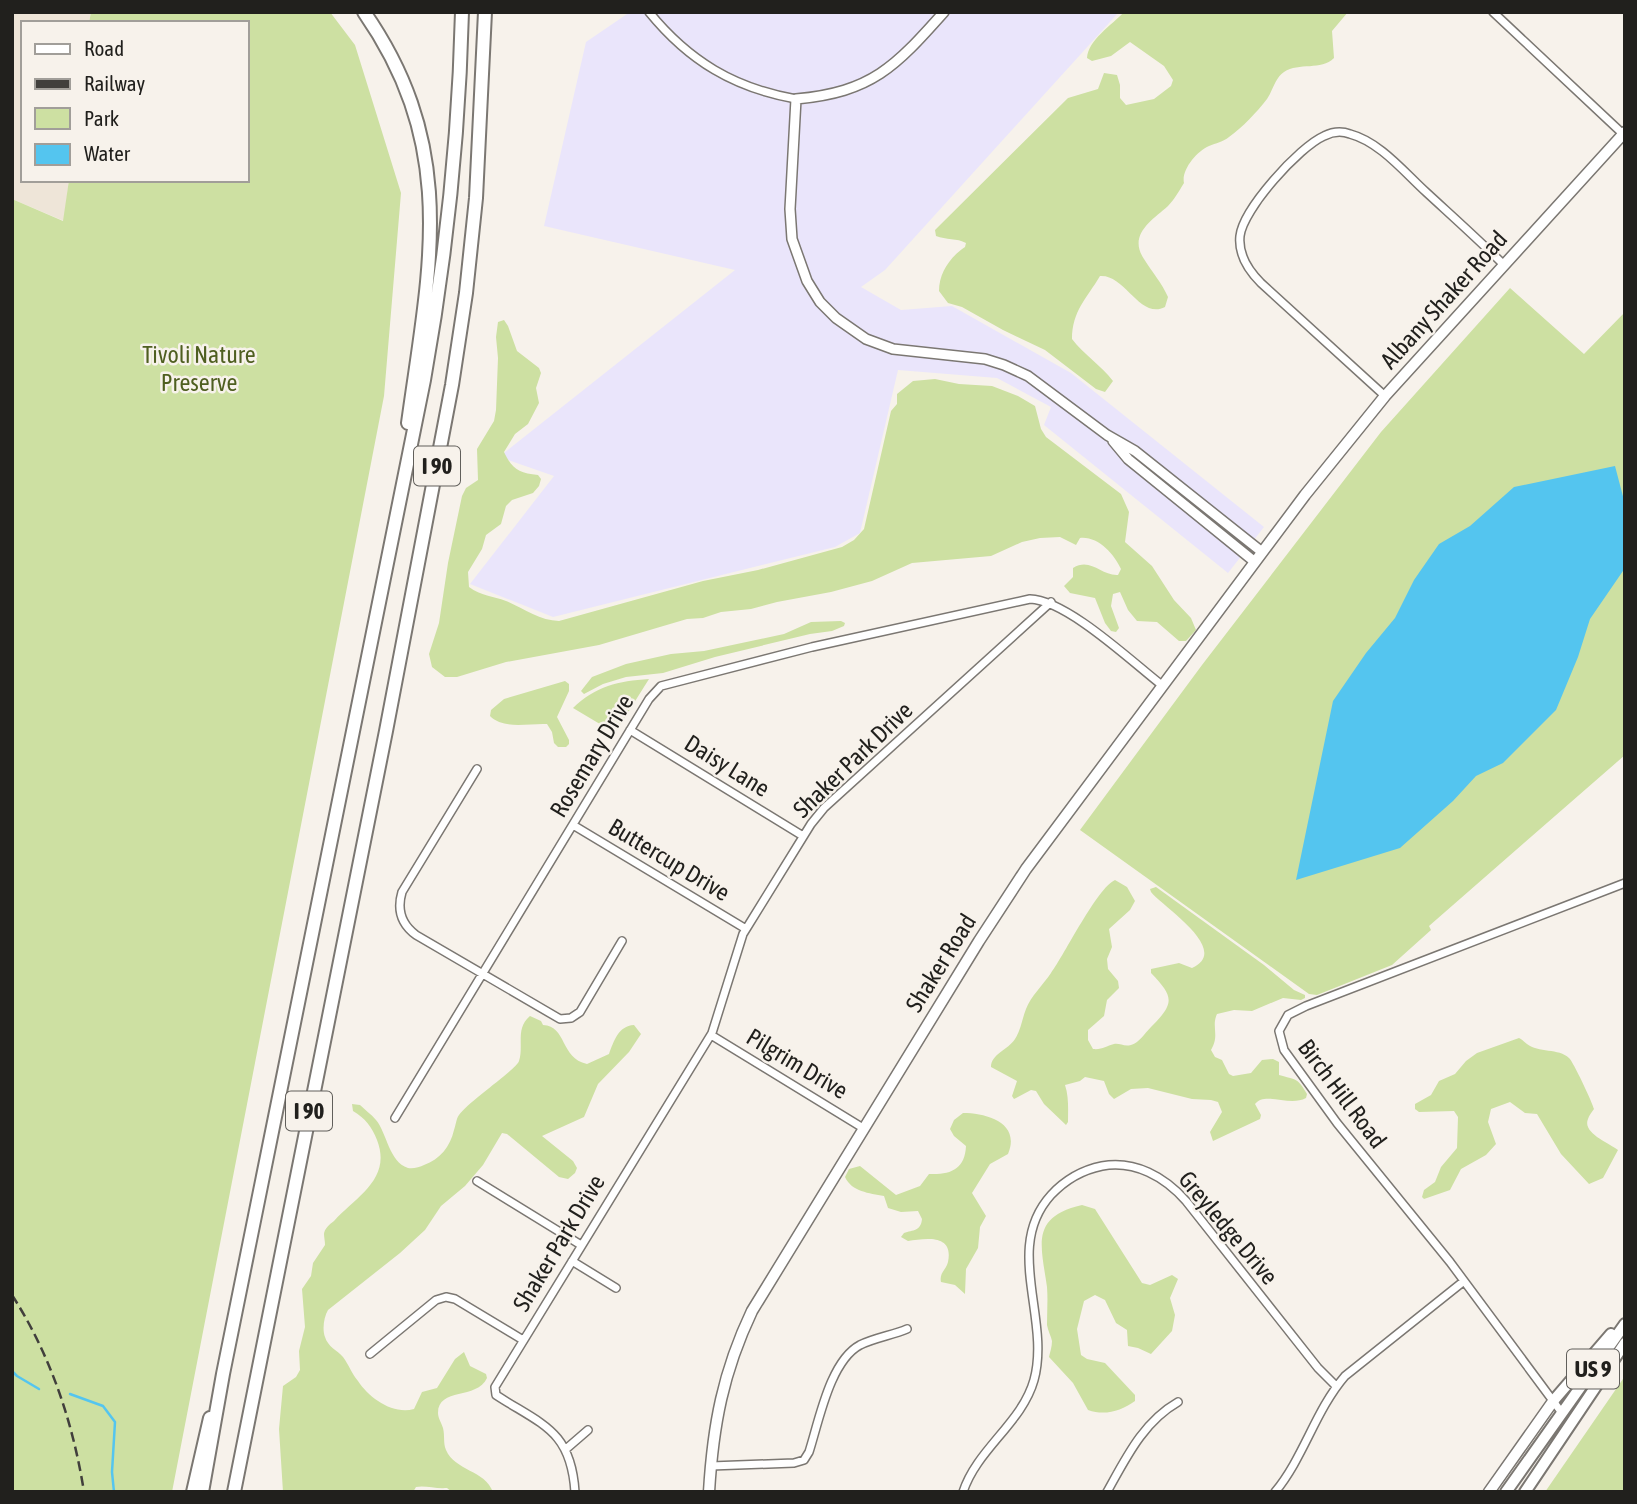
<svg xmlns="http://www.w3.org/2000/svg" width="1637" height="1504" font-family="'Asap Condensed',sans-serif">
	<style>
		.commercial { fill: #eae5fb }
		.built { fill: #eee5d8 }
		.green { fill: #cde0a2 }
		.water { fill: #54c5ef }
		.lines { fill: none; stroke-linecap: round; stroke-linejoin: round }
		.stream { stroke: #54c5ef; stroke-width: 2.5 }
		.minor-casing { stroke: #7b7772; stroke-width: 10 }
		.tertiary-casing { stroke: #7b7772; stroke-width: 12 }
		.secondary-casing { stroke: #7b7772; stroke-width: 13 }
		.primary-casing { stroke: #7b7772; stroke-width: 14 }
		.motorway-casing { stroke: #7b7772; stroke-width: 16 }
		.minor { stroke: #fff; stroke-width: 7 }
		.tertiary { stroke: #fff; stroke-width: 9 }
		.secondary { stroke: #fff; stroke-width: 10 }
		.primary { stroke: #fff; stroke-width: 10 }
		.motorway { stroke: #fff; stroke-width: 12 }
		.rail { stroke: #413f3c; stroke-width: 2.5; stroke-dasharray: 10 5; stroke-linecap: butt }
		.labels { text-anchor: middle; stroke-width: 5; stroke-linejoin: round; paint-order: stroke }
		.shield { fill: #f7f2eb; stroke: #615f5b; stroke-width: 2 }
		.shield-label { font-size: 23px; font-weight: bold; fill: #21201d }
		.street-label { font-size: 24px; fill: #21201d; stroke: #f7f2eb }
		.park-label { font-size: 24px; fill: #4f5f20; stroke: #f7f2eb }
	</style>
	<rect width="100%" height="100%" fill="#f7f2eb"/>
	<path class="commercial" d="M630,12H1119L885,270L861,287L901,310L952,306L1071,373L1264,527L1228,573L1044,425L1051,407L997,378L898,370L860,533L835,547L553,617L470,584L554,476L499,457L735,270L544,226L586,42Z"/>
	<path class="built" d="M12,12H91L89,23H23V180H69L64,221L12,199Z"/>
	<path class="green" d="M91,12H330L355,45L401,193L384,396L172,1492H12V199L63,221L69,180H247V23H89Z
		M1124,12H1348L1332,31L1334,58C1321,71 1299,62 1284,72C1275,78 1273,90 1267,99C1257,112 1242,128 1229,137C1223,142 1216,143 1209,146C1197,151 1181,170 1184,183C1179,191 1174,200 1168,206C1151,221 1128,235 1144,259C1152,272 1162,283 1168,297L1165,307C1140,320 1125,274 1100,276C1087,298 1072,311 1072,339C1084,355 1101,365 1113,381L1105,392L1096,389L1045,350L1003,330L962,307L948,303L939,291C939,273 950,257 965,247L966,243C957,238 946,240 936,236L935,230L1068,98L1098,89L1104,73L1117,75L1120,85V98L1126,105L1154,99L1171,86L1173,80L1164,66L1130,42L1111,56L1092,61L1087,58C1088,40 1112,25 1124,12Z
		M1510,288L1584,354L1625,312V755L1429,926L1431,930L1392,965L1317,995L1309,994L1080,830L1202,665L1381,432Z
		M504,320L508,326L517,351L539,368L541,373L536,388L539,403L528,424L515,434L504,452C512,469 519,473 538,475L541,479L539,486L533,493L512,500L506,506L501,524L486,535L482,549L468,572L469,587C481,596 493,596 506,601C523,608 540,621 559,621L703,581L758,570L842,547L854,540L864,529L891,411L897,404V394L913,381L935,379L959,384L992,386L1018,396L1035,406L1041,429L1046,437L1121,494L1129,512L1125,542L1152,566L1174,600L1191,618L1196,630L1186,641H1179L1157,622L1137,621L1128,610L1120,592L1113,594L1111,606L1119,628L1116,632L1111,631L1105,623L1095,598L1070,593L1064,586L1073,577V568C1091,557 1101,576 1118,575L1121,569C1114,554 1098,536 1080,538L1076,545L1060,537L1040,538L1022,542L991,556L912,563L872,581L831,592L777,602L751,609L721,612L703,618L687,619L599,645L506,662L457,677H445L432,667L429,654L439,623L448,563L462,496L466,488L478,480L477,449L494,421L496,410L498,358L496,337L498,322Z
		M841,621L845,623L844,626L832,631L810,634L715,657L663,673L626,677L603,684L584,694L581,691L592,677L626,664L671,654L704,651L784,634L811,622Z
		M649,679L615,733L573,708C596,686 618,681 649,679Z
		M565,681L569,684V691L557,717L569,740V744L566,747H558L554,743L552,732L547,724C529,723 504,730 490,716L491,710L504,699Z
		M1115,880L1127,887L1135,901L1130,910L1109,929L1112,947L1107,959L1108,969L1118,981L1119,988L1107,1000L1104,1016L1088,1030V1040L1093,1049C1102,1050 1106,1046 1114,1044C1120,1043 1124,1047 1131,1045C1140,1042 1144,1034 1151,1027C1175,1003 1174,997 1151,973V969L1179,963L1192,968C1232,950 1163,907 1151,892L1150,889L1156,887L1264,965L1294,990L1305,995V998L1301,1000L1283,998L1252,1011L1234,1010L1217,1014C1211,1027 1220,1035 1211,1050L1215,1057L1222,1060L1229,1074L1233,1076L1251,1073L1262,1060L1273,1059L1279,1062V1075C1296,1080 1297,1077 1307,1094L1306,1098C1289,1107 1265,1091 1255,1104L1261,1115L1260,1119L1213,1141L1210,1132L1222,1112L1218,1102L1211,1100L1192,1099L1148,1088L1131,1089L1114,1099L1109,1094L1104,1081L1085,1077L1080,1081L1065,1085C1069,1097 1068,1110 1068,1122L1066,1125L1044,1104L1036,1091L1031,1090L1014,1099L1012,1096L1017,1081L991,1067C991,1054 1008,1050 1015,1039C1021,1030 1022,1019 1026,1009C1031,996 1043,985 1051,973C1065,954 1097,888 1115,880Z
		M530,1016L541,1021L543,1025C567,1026 560,1058 587,1064L609,1054C614,1041 618,1026 634,1025L641,1034L629,1052L598,1084L584,1117L542,1136L573,1161L577,1168L575,1173L568,1179L559,1177L507,1134L502,1133L483,1165L465,1186L441,1206L425,1230L400,1253L328,1310C324,1317 322,1329 325,1337C328,1347 337,1350 343,1357C349,1365 352,1374 358,1381C369,1398 393,1415 414,1409L422,1392L437,1388L455,1359L464,1352L470,1366L486,1374L487,1378C477,1400 438,1387 438,1413C438,1418 442,1424 443,1428C445,1436 443,1443 446,1450C455,1471 485,1470 493,1492H452L447,1488C435,1489 425,1485 416,1487L413,1492H283L279,1429L283,1386L296,1377L300,1370L299,1351L305,1327L302,1289L311,1276L313,1263L325,1245C325,1241 324,1237 324,1234C324,1229 330,1224 334,1221C357,1196 392,1179 377,1140C372,1127 365,1118 353,1111L352,1104L360,1105C365,1110 371,1114 376,1120C387,1133 389,1162 408,1168C413,1169 420,1167 424,1165C440,1159 450,1147 454,1130C456,1125 456,1119 459,1115C469,1101 517,1069 519,1061C524,1046 515,1028 530,1016Z
		M1519,1038C1522,1039 1524,1042 1527,1044C1538,1053 1559,1048 1569,1058C1573,1061 1593,1104 1594,1109C1592,1112 1589,1115 1588,1119C1582,1133 1609,1143 1618,1150L1603,1178L1589,1184L1561,1154L1537,1114L1525,1113L1510,1102L1491,1109L1488,1122L1496,1144L1486,1155L1461,1169L1450,1190L1424,1199L1422,1197L1424,1190L1435,1182L1441,1167L1457,1148L1458,1117L1454,1111L1419,1112L1415,1109V1104L1431,1095L1439,1081L1455,1074L1466,1061L1477,1053Z
		M963,1113C987,1113 1021,1123 1008,1154L990,1164L972,1193L986,1216L980,1227L978,1248L966,1269L965,1294L955,1285L941,1282C939,1273 946,1270 948,1262C954,1233 924,1239 908,1241L901,1237L904,1233C913,1230 921,1231 922,1219L918,1211L901,1212L888,1208L884,1196C869,1193 852,1192 845,1177L849,1169L860,1166L896,1195L920,1186L929,1174C951,1175 965,1169 966,1146L954,1136L950,1129L954,1120Z
		M1082,1205L1095,1209L1142,1283L1150,1285L1172,1275L1178,1279L1170,1298L1175,1315L1172,1331L1151,1354L1138,1348L1128,1346L1127,1330L1116,1323L1105,1300L1095,1295L1084,1301L1077,1329L1081,1355L1087,1359L1105,1363L1135,1395V1401C1121,1411 1105,1416 1088,1410L1073,1383L1049,1357C1050,1352 1052,1347 1052,1341C1051,1336 1048,1331 1047,1325C1047,1312 1048,1300 1047,1287C1041,1245 1030,1217 1082,1205Z
		M1625,1376V1492H1545Z"/>
	<path class="water" d="M1615,466L1625,504V568L1590,619L1578,657L1556,710L1503,763L1476,776L1453,801L1400,848L1296,880L1333,701L1366,653L1395,618L1414,580L1439,544L1470,526L1514,487Z"/>
	<g class="lines">
		<path class="stream" d="M12,1371L17,1376L39,1389
			M70,1394L103,1406L115,1422L112,1472L114,1492"/>
		<g class="minor-casing">
			<path id="minor" d="M649,12C689,61 734,88 796,99
				M1493,12L1623,134
				M1385,396L1261,283C1248,270 1238,255 1240,236C1243,209 1299,147 1324,136C1332,132 1342,131 1350,134C1380,142 1404,172 1426,192C1452,216 1479,240 1504,265
				M630,730L803,836
				M477,769L402,892C397,909 401,924 416,935L560,1019L571,1018L580,1012L622,941
				M573,825L746,929
				M711,1035L863,1128
				M395,1118L649,699L661,686L812,647L1030,599C1067,600 1132,662 1163,686
				M477,1181L581,1245
				M572,1261L616,1288
				M370,1354L436,1300L446,1297L455,1299L523,1340
				M1562,1413L1450,1262L1337,1123L1284,1050L1279,1031L1288,1015L1306,1006L1625,883
				M566,1449L588,1430
				M711,1466L794,1463L804,1460L809,1452C819,1421 830,1361 860,1345C874,1338 893,1335 907,1329
				M575,1492C571,1430 542,1425 496,1395L495,1387L712,1033L743,934L811,824L824,808L1051,602
				M963,1492C977,1449 1022,1423 1034,1380C1051,1318 1003,1248 1051,1195C1065,1180 1082,1170 1102,1166C1135,1160 1165,1177 1186,1201L1318,1368L1336,1386
				M1107,1492C1126,1458 1143,1422 1178,1402
				M1275,1492C1304,1457 1315,1411 1345,1376L1464,1281"/>
		</g>
		<g class="tertiary-casing">
			<path id="tertiary" d="M944,12C895,67 872,92 796,99L790,209L792,239L807,281L820,302L836,318L866,339L893,349L985,359L1004,365L1028,376L1107,435L1135,451L1262,552
				M1113,441L1128,459L1255,562"/>
		</g>
		<g class="secondary-casing">
			<path id="secondary" d="M709,1492C713,1425 723,1372 752,1311L979,941L1026,869L1305,495L1385,396L1625,132
				M1489,1492L1554,1400"/>
		</g>
		<g class="primary-casing">
			<path id="primary" d="M1554,1400L1611,1334
				M1506,1492L1625,1324
				M1525,1492L1625,1343"/>
		</g>
		<g class="motorway-casing">
			<path id="motorway" d="M364,12C460,150 429,270 408,423
				M193,1492L210,1418
				M202,1492L223,1374L424,380C446,258 459,136 462,12
				M234,1492L386,731L452,385L466,293L476,198L485,12"/>
		</g>
		<use href="#minor" class="minor"/>
		<use href="#tertiary" class="tertiary"/>
		<use href="#secondary" class="secondary"/>
		<use href="#primary" class="primary"/>
		<use href="#motorway" class="motorway"/>
		<path class="rail" d="M12,1295C50,1354 73,1422 84,1492"/>
	</g>
	<g class="labels">
		<g class="shield">
			<rect x="414" y="446.5" width="46" height="39" rx="5"/>
			<rect x="286" y="1091.5" width="46" height="39" rx="5"/>
			<rect x="1567" y="1349.5" width="52" height="39" rx="5"/>
		</g>
		<g class="shield-label">
			<text x="437" y="474">I 90</text>
			<text x="309" y="1119">I 90</text>
			<text x="1593" y="1377">US 9</text>
		</g>
		<g class="street-label">
			<text transform="translate(1444 300) rotate(-48)" y="8">Albany Shaker Road</text>
			<text transform="translate(592 756) rotate(-59)" y="8">Rosemary Drive</text>
			<text transform="translate(853 760) rotate(-44)" y="8">Shaker Park Drive</text>
			<text transform="translate(727 766) rotate(32)" y="8">Daisy Lane</text>
			<text transform="translate(669 860) rotate(31)" y="8">Buttercup Drive</text>
			<text transform="translate(941 963) rotate(-58)" y="8">Shaker Road</text>
			<text transform="translate(797 1064) rotate(31)" y="8">Pilgrim Drive</text>
			<text transform="translate(1342 1094) rotate(53)" y="8">Birch Hill Road</text>
			<text transform="translate(1228 1228) rotate(50)" y="8">Greyledge Drive</text>
			<text transform="translate(559 1243) rotate(-59)" y="8">Shaker Park Drive</text>
		</g>
		<g class="park-label">
			<text x="199" y="363">Tivoli Nature<tspan x="199" dy="28">Preserve</tspan></text>
		</g>
	</g>
	<rect width="1637" height="1504" fill="none" stroke="#21201d" stroke-width="28"/>
	<rect x="21" y="21" width="228" height="161" fill="#f7f2eb" stroke="#a19e99" stroke-width="2"/>
	<rect x="35" y="44" width="35" height="10" fill="#ffffff" stroke="#a19e99" stroke-width="2"/>
	<text x="84" y="56" font-size="21" fill="#21201d">Road</text>
	<rect x="35" y="79" width="35" height="10" fill="#413f3c" stroke="#a19e99" stroke-width="2"/>
	<text x="84" y="91" font-size="21" fill="#21201d">Railway</text>
	<rect x="35" y="108" width="35" height="21" fill="#cde0a2" stroke="#a19e99" stroke-width="2"/>
	<text x="84" y="126" font-size="21" fill="#21201d">Park</text>
	<rect x="35" y="144" width="35" height="21" fill="#54c5ef" stroke="#a19e99" stroke-width="2"/>
	<text x="84" y="161" font-size="21" fill="#21201d">Water</text>
</svg>
